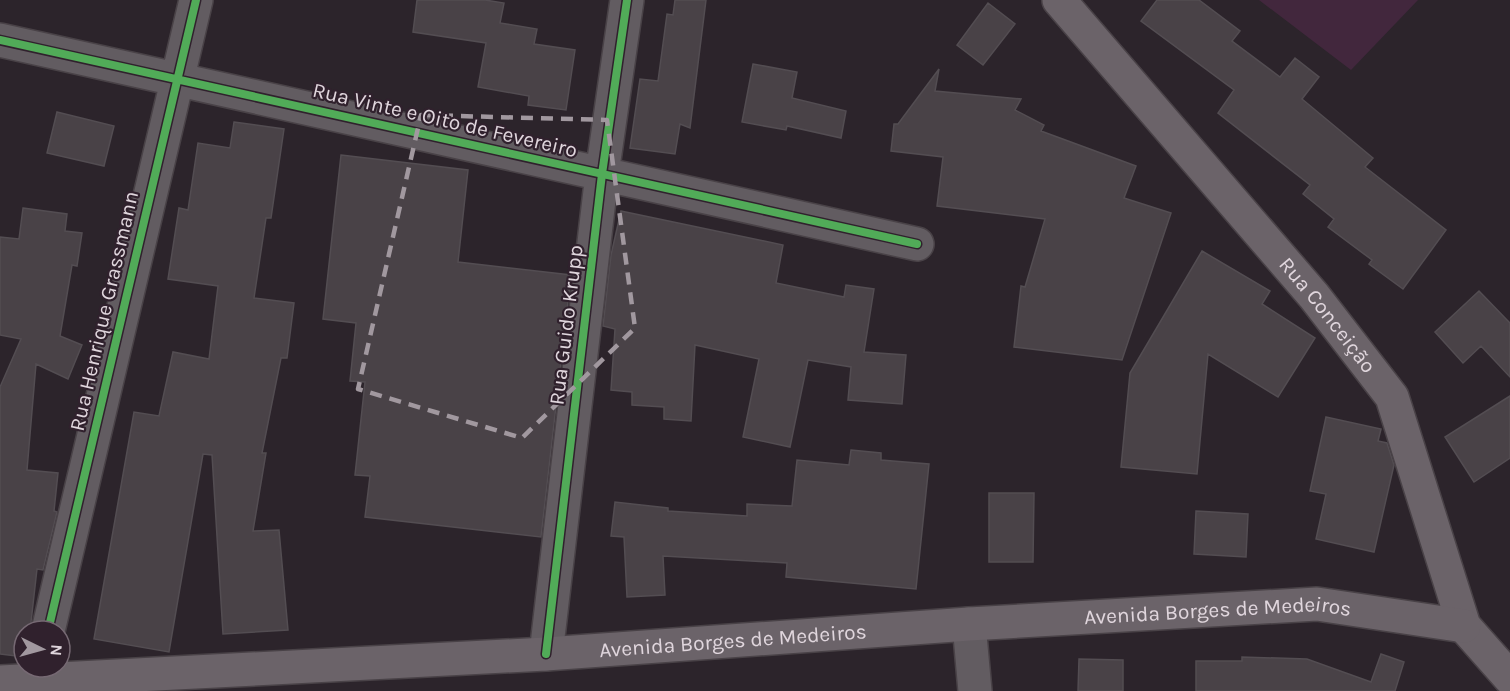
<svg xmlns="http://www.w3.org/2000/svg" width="1510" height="691" font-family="Karla,sans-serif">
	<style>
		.green { fill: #42273d }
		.building { fill: #494247; stroke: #534d52; stroke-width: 1.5 }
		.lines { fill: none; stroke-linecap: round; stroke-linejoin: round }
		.street-casing { stroke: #494247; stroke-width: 36 }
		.secondary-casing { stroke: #494247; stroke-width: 36 }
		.street { stroke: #625c61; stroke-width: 33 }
		.secondary { stroke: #6b6369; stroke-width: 33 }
		.cycleway-casing { stroke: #30212d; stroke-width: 11 }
		.cycleway { stroke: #51ab58; stroke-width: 8 }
		.marked { fill: none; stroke: #a1989f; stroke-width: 4.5; stroke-dasharray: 12 8; stroke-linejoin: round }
		.labels { text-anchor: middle; stroke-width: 4.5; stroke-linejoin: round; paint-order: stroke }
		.street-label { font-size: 21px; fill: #e0d6dd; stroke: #30212d }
	</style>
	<rect width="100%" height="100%" fill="#2c242b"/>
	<path class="green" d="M1259,0H1418L1351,70Z"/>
	<path class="building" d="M417,0H485L504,3L500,23L537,29L534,44L575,50L566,110L528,105L529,96L478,87L486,43L413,32Z
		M675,0H706L690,128L680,124L675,154L630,148L640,79L658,81L667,14L673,15Z
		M1157,0H1199L1240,31L1232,41L1280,77L1295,58L1319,77L1302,99L1373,158L1365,167L1446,230L1403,289L1369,264L1372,260L1328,227L1334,219L1303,194L1310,185L1218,113L1234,90L1141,21Z
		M988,3L1015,24L983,65L957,45Z
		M753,64L797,72L792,98L846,111L841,138L787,126L786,130L742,122Z
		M939,69L935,91L1021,99L1015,110L1044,125L1041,131L1136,166L1124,198L1171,213L1122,360L1014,347L1021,286L1025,287L1045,219L937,206L943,157L891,151L894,124H898Z
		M57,112L114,126L104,166L47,153Z
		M234,122L284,129L271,218H266L254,298L294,303L287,358H281L262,453H266L253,531L279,530L288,630L223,634L212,455L203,454L169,652L94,639L134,412L159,416L173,352L209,359L218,286L168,279L179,208L188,210L198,143L230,148Z
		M341,155L468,170L458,262L571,275L541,537L365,517L370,476L355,475L365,382L350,381L356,323L323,319Z
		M23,208L67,214L65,231L82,233L77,266L72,265L60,336L82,345L68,379L36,364L27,470L58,473L54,511L57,512L43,570L37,569L30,631H24V657L0,654V387L21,339L0,335V237L19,239Z
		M621,211L783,245L776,283L844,297L846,285L874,289L864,352L906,355L902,404L848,400L851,367L808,360L790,447L743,437L759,359L695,345L691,421L664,419V407L632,405V392L611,390L615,329L603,326L611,255Z
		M1202,251L1270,291L1262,304L1315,338L1278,397L1208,354L1197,474L1121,467L1130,373Z
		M1479,291L1510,323V377L1481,346L1463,363L1435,332Z
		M1510,396V458L1474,482L1445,437Z
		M1326,417L1381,429L1378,441L1387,443L1394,465L1374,552L1316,539L1326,494L1310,491Z
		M851,450L881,453V460L929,464L916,589L786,577L787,563L663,556L665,595L627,597L624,537L611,536L615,502L668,508V511L747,516V504L792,506L797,460L849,465Z
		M989,493H1034L1033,562H989Z
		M1196,511L1248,514L1246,557L1194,554Z
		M1381,654L1404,662L1395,691H1196V661H1242V657L1307,659L1371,682Z
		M1079,659L1123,660V691H1078Z"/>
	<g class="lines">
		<g class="street-casing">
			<path id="street" d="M0,40L917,244
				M969,624L975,691
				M48,631L196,0
				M546,654L602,174L627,0"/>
		</g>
		<g class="secondary-casing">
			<g id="secondary">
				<path id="s1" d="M1059,0L1314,296L1392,397L1464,626L1510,678"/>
				<path id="s2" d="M0,682L546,654L969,624L1317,604L1464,626"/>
			</g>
		</g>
		<use href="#street" class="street"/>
		<use href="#secondary" class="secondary"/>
		<g class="cycleway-casing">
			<path id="cycleway" d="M0,40L917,244
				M48,631L196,0
				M546,654L602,174L627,0"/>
		</g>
		<use href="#cycleway" class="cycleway"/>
	</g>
	<path class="marked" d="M421,115L607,120L635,328L522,438L358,389Z"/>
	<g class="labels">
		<g class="street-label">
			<text transform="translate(445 120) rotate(13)" y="7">Rua Vinte e Oito de Fevereiro</text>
			<text transform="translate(104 311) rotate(-77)" y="7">Rua Henrique Grassmann</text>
			<text dy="7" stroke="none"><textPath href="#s1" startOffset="414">Rua Conceição</textPath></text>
			<text transform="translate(566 325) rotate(-83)" y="7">Rua Guido Krupp</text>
			<text dy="7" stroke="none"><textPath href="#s2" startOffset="1220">Avenida Borges de Medeiros</textPath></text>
			<text dy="7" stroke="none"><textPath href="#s2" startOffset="734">Avenida Borges de Medeiros</textPath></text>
		</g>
	</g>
	<g transform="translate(42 649) rotate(95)"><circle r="28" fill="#30212d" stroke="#766973" stroke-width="1.5"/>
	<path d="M0-4.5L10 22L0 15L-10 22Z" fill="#a1989f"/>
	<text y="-9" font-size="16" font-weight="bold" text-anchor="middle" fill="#e0d6dd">N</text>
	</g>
</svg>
